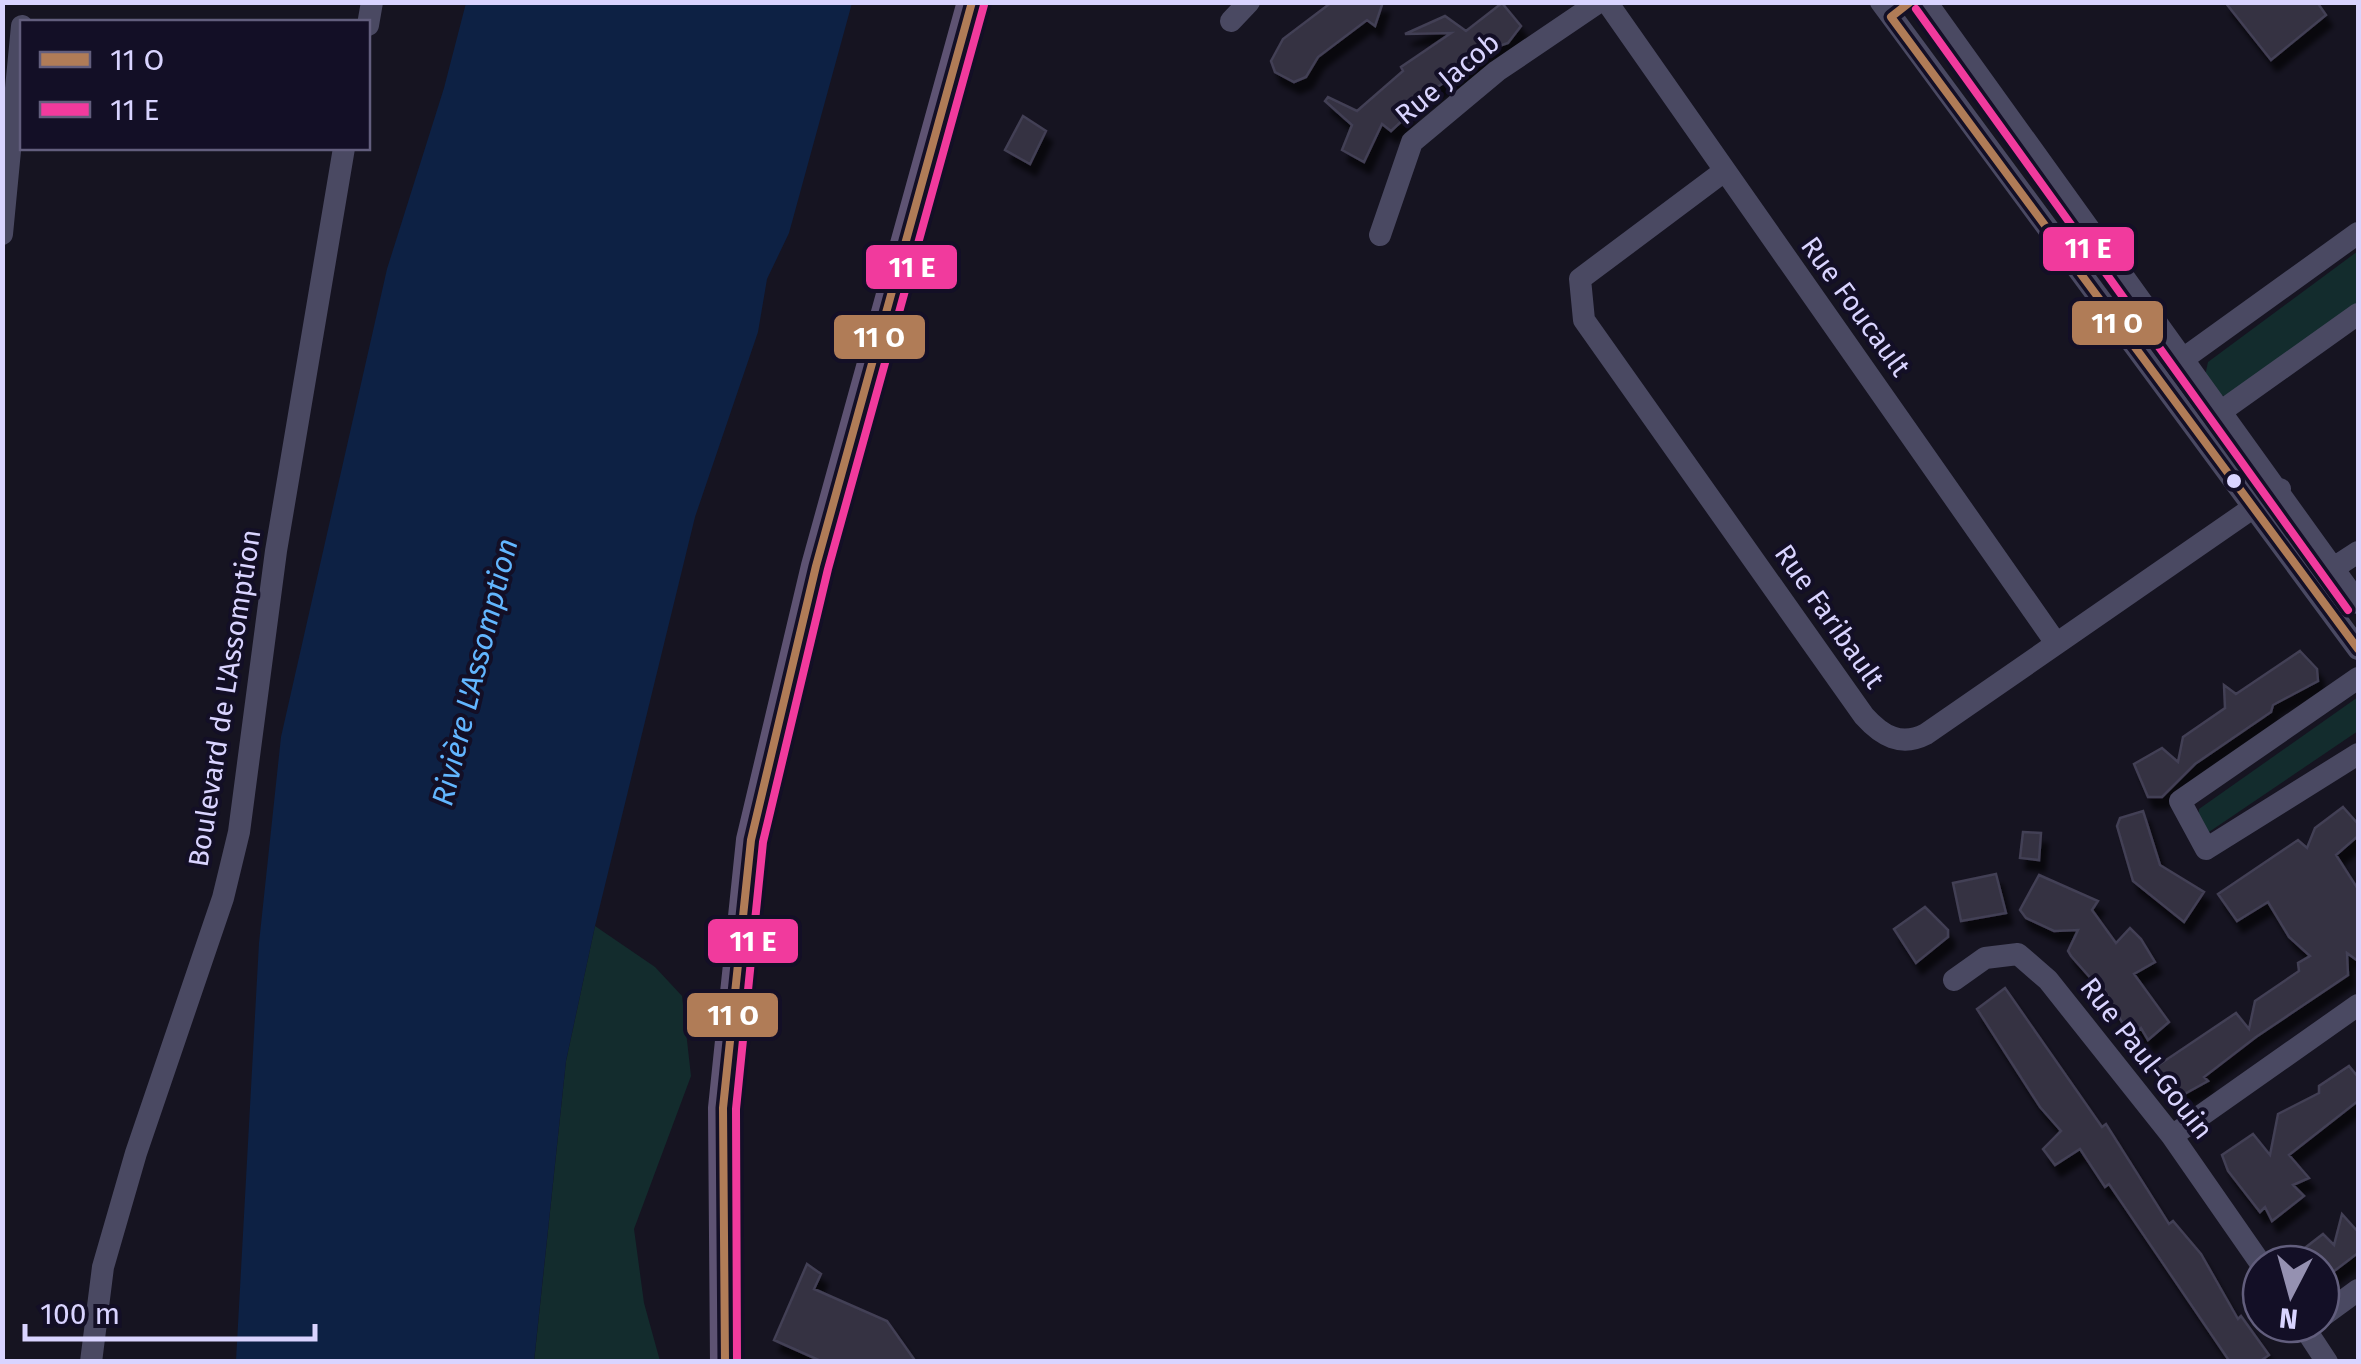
<svg xmlns="http://www.w3.org/2000/svg" width="2361" height="1364" font-family="'Fira Sans',sans-serif">
	<style>
		.green { fill: #132c2d }
		.water { fill: #0d2144 }
		.building { fill: #343243; stroke: #433f54; stroke-width: 2.5; filter: url(#shadow) }
		.lines { fill: none; stroke-linecap: round; stroke-linejoin: round }
		.minor { stroke: #4a4962; stroke-width: 22 }
		.major { stroke: #5e5373; stroke-width: 30 }
		.bus-1-casing { stroke: #130f26; stroke-width: 15 }
		.bus-2-casing { stroke: #130f26; stroke-width: 15 }
		.bus-1 { stroke: #b07c57; stroke-width: 8 }
		.bus-2 { stroke: #f13a9d; stroke-width: 8 }
		.bus-dot { fill: #d9d4ff; stroke: #130f26; stroke-width: 4 }
		.labels { text-anchor: middle; stroke-width: 8; stroke-linejoin: round; paint-order: stroke }
		.street-label { font-size: 28px; fill: #d9d4ff; stroke: #130f26 }
		.water-label { font-size: 30px; font-style: italic; fill: #62b6ff; stroke: #130f26 }
		.line-badge { stroke: #130f26; stroke-width: 4 }
		.badge-label { font-size: 28px; text-anchor: middle; font-weight: bold; fill: #fff }
	</style>
	<defs>
		<filter id="shadow"><feDropShadow dx="6" dy="11" stdDeviation="2.5" flood-color="#0009"/></filter>
	</defs>
	<rect width="100%" height="100%" fill="#161421"/>
	<path class="green" d="M2358,251V305L2230,398L2215,393L2205,376L2208,362Z
		M2358,697V731L2206,834L2198,826L2199,809Z
		M595,926L655,967L682,996L691,1076L634,1229L644,1303L660,1361L534,1362L566,1061Z"/>
	<path class="water" d="M466,3H852L789,233L767,279L758,332L695,517L595,926L566,1061L534,1361H236L259,943L281,737L387,269L444,88Z"/>
	<path class="building" d="M1332,2H1383L1375,26L1367,20L1318,57L1306,77L1294,82L1275,72L1271,61L1283,39Z
		M2225,2H2317L2326,15L2271,60Z
		M1502,3L1521,26L1508,43L1482,52V58L1411,104L1404,119L1391,131L1382,124L1364,162L1342,150L1352,125L1325,101L1328,97L1357,111L1403,71L1401,67L1451,33L1405,34L1445,16L1466,31Z
		M1023,116L1046,131L1030,164L1005,150Z
		M2300,651L2317,669L2318,681L2273,705L2271,712L2195,764L2162,797H2148L2134,764L2162,748L2178,762L2183,737L2225,708L2224,685L2236,694Z
		M2343,807L2358,824V836L2336,855L2358,889V961L2347,953L2348,975L2256,1037L2204,1077L2208,1081L2177,1098L2157,1066L2236,1013L2249,1029L2255,1001L2299,971L2298,963L2310,956L2289,937L2268,902L2237,921L2218,894L2298,840L2307,848L2315,828Z
		M2143,811L2160,865L2204,892L2184,922L2133,881L2117,826L2120,818Z
		M2023,832L2041,833L2039,860L2020,858Z
		M1996,874L2006,913L1961,921L1953,883Z
		M2039,875L2098,901L2092,910L2116,943L2130,928L2141,939L2155,962L2134,974L2169,1022L2148,1040L2141,1028L2133,1035L2124,1026L2099,980L2095,983L2071,956L2068,951L2078,930L2054,931L2026,918L2020,910Z
		M1925,907L1948,930V937L1916,963L1894,929Z
		M2005,988L2102,1127L2106,1124L2169,1224L2173,1221L2201,1254L2238,1319L2241,1316L2269,1355L2259,1362H2230L2109,1184L2105,1187L2080,1149L2055,1165L2043,1149L2061,1131L2040,1107L1977,1009Z
		M2349,1066L2358,1077V1101L2289,1155L2309,1178L2293,1185L2304,1196L2272,1221L2265,1207L2260,1212L2228,1171L2222,1155L2253,1134L2270,1155L2278,1114L2319,1093V1086Z
		M2342,1214L2358,1232V1253L2321,1281V1264H2284L2323,1234L2334,1245Z
		M807,1264L821,1274L814,1289L887,1321L916,1362H823L774,1340Z"/>
	<g class="lines">
		<path class="minor" d="M1607,2L2056,643
			M1881,2L2358,649
			M1926,2L2358,603
			M1231,21L1249,2
			M368,25L372,2
			M1723,172L1580,279L1584,320L1864,716C1882,736 1901,747 1926,734L2280,489
			M2,234L22,26
			M1380,235L1412,142L1497,71L1599,2
			M2183,359L2358,233
			M2223,410L2358,314
			M2335,567L2358,552
			M2358,678L2180,801L2206,849L2358,754
			M1954,980L1985,958L2018,954L2048,980L2172,1136L2261,1264
			M2172,1136L2358,1005
			M2321,1317L2358,1290
			M2302,1324L2327,1362
			M91,1362L103,1267L136,1153L223,898L239,832L276,551L344,148"/>
		<path class="major" d="M725,1362L723,1108L751,840L816,566L972,2"/>
		<g class="bus-1-casing">
			<path id="bus-1" d="M1910,2L1891,17L2358,649
				M725,1362L723,1108L751,840L816,566L972,2"/>
		</g>
		<g class="bus-2-casing">
			<path id="bus-2" d="M1916,9L2348,610
				M737,1362L736,1109L763,842L828,569L984,5"/>
		</g>
		<use href="#bus-1" class="bus-1"/>
		<use href="#bus-2" class="bus-2"/>
	</g>
	<circle class="bus-dot" cx="2234" cy="481" r="9"/>
	<g class="labels">
		<g class="street-label">
			<text transform="translate(1447 78) rotate(-40)" y="10">Rue Jacob</text>
			<text transform="translate(1856 306) rotate(54)" y="10">Rue Foucault</text>
			<text transform="translate(1830 616) rotate(55)" y="10">Rue Faribault</text>
			<text transform="translate(224 698) rotate(-81)" y="10">Boulevard de L'Assomption</text>
			<text transform="translate(2147 1058) rotate(52)" y="10">Rue Paul-Gouin</text>
		</g>
		<g class="water-label">
			<text transform="translate(475 672) rotate(-76)" y="10">Rivière L'Assomption</text>
		</g>
	</g>
	<g class="line-badge">
		<rect x="2041" y="225" width="95" height="48" rx="10" fill="#f13a9d"/>
		<rect x="864" y="243" width="95" height="48" rx="10" fill="#f13a9d"/>
		<rect x="2070" y="299" width="95" height="48" rx="10" fill="#b07c57"/>
		<rect x="832" y="313" width="95" height="48" rx="10" fill="#b07c57"/>
		<rect x="706" y="917" width="94" height="48" rx="10" fill="#f13a9d"/>
		<rect x="685" y="991" width="95" height="48" rx="10" fill="#b07c57"/>
	</g>
	<g class="badge-label">
		<text x="2088" y="258">11 E</text>
		<text x="912" y="277">11 E</text>
		<text x="2117" y="333">11 O</text>
		<text x="879" y="347">11 O</text>
		<text x="753" y="951">11 E</text>
		<text x="733" y="1025">11 O</text>
	</g>
	<rect width="2361" height="1364" fill="none" stroke="#d9d4ff" stroke-width="10"/>
	<rect x="20" y="20" width="350" height="130" fill="#130f26" stroke="#625e7d" stroke-width="2.5"/>
	<rect x="40" y="52" width="50" height="15" fill="#b07c57" stroke="#625e7d" stroke-width="2.5"/>
	<text x="110" y="70" font-size="30" fill="#d9d4ff">11 O</text>
	<rect x="40" y="102" width="50" height="15" fill="#f13a9d" stroke="#625e7d" stroke-width="2.5"/>
	<text x="110" y="120" font-size="30" fill="#d9d4ff">11 E</text>
	<g transform="translate(2291 1294) rotate(186)"><circle r="48" fill="#130f26" stroke="#625e7d" stroke-width="2.5"/>
	<path d="M0-8L18 38L0 25L-18 38Z" fill="#9591b1"/>
	<text y="-15" font-size="28" font-weight="bold" text-anchor="middle" fill="#d9d4ff">N</text>
	</g>
	<path d="M25 1324v15h290v-15" fill="none" stroke="#d9d4ff" stroke-width="5"/>
	<text x="40" y="1324" font-size="30" fill="#d9d4ff" stroke="#130f26" stroke-width="8" paint-order="stroke">100 m</text>
</svg>
